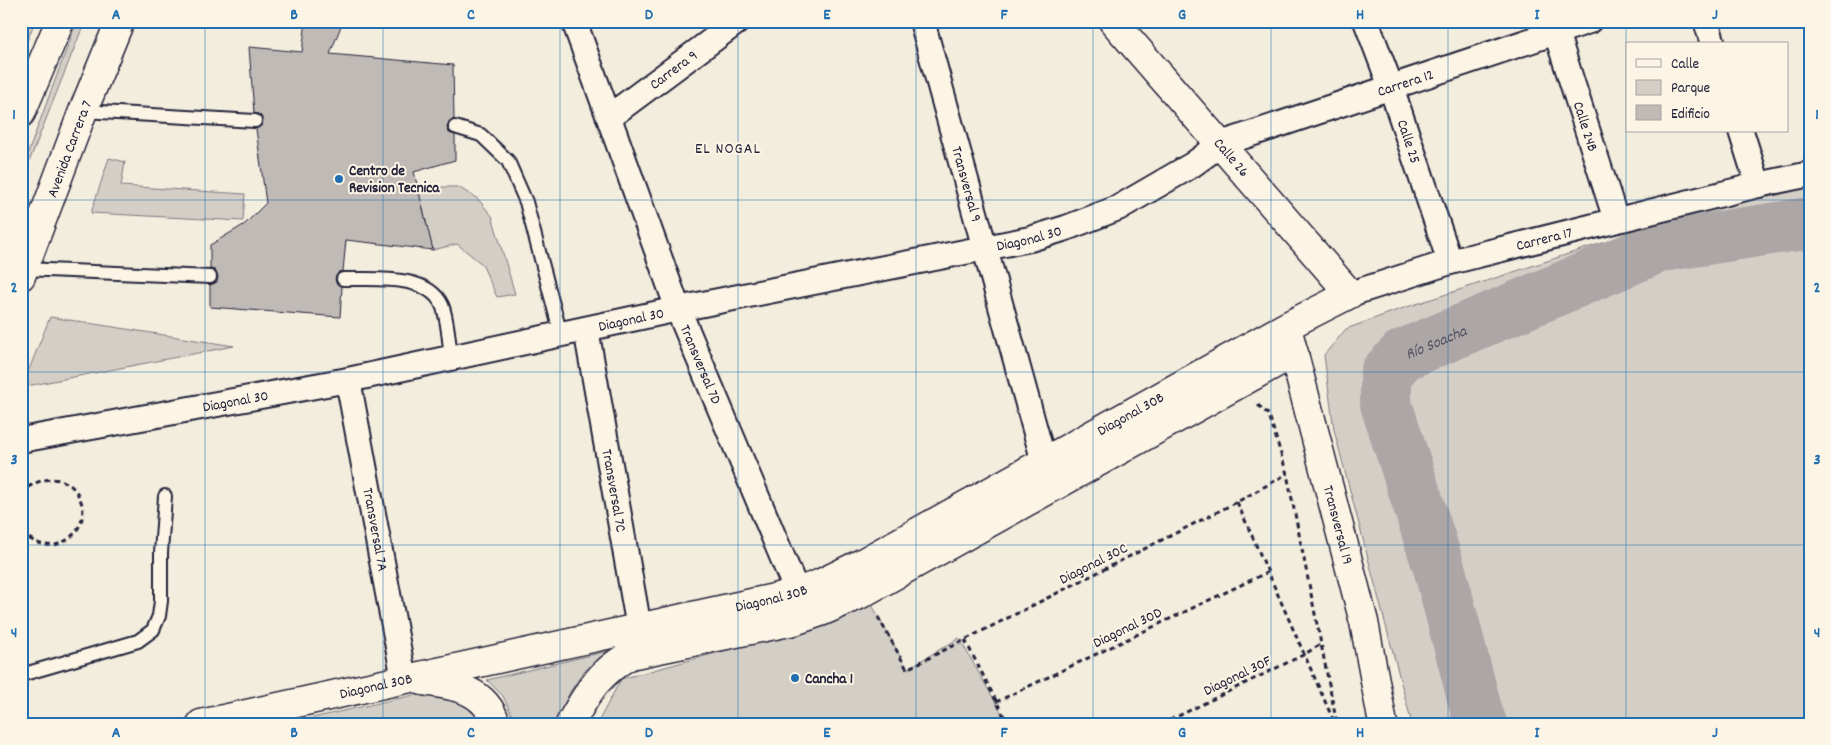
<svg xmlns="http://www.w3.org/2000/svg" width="1831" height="745" font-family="Dekko,sans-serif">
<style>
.green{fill:#d4cfc6;stroke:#7b7880}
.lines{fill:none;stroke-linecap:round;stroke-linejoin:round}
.river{stroke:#aca7a6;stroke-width:52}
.building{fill:#bfbab6;stroke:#22223b}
.lane-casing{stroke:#22223b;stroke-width:16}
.street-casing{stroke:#22223b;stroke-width:28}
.secondary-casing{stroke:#22223b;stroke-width:31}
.primary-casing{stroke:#22223b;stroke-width:31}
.highway-casing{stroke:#22223b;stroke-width:31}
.path{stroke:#22223b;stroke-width:3;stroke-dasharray:5 4;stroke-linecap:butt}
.lane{stroke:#fcf5e5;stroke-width:12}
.street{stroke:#fcf5e5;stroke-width:24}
.secondary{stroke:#fcf5e5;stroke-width:28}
.primary{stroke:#fcf5e5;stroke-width:28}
.highway{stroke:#fcf5e5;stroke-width:28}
.grid{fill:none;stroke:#1f6fb2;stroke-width:1;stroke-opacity:0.55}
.poi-dot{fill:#1f6fb2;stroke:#fcf5e5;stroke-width:2}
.labels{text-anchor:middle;stroke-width:4;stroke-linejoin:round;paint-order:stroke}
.street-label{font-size:15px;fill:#22223b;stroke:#fcf5e5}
.poi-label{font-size:15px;font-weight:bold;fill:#22223b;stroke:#fcf5e5;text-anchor:start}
.neighbourhood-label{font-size:16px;letter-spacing:1px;fill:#22223b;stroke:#fcf5e5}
.water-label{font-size:16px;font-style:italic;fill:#525160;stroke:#fcf5e5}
.neatline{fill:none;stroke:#1f6fb2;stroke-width:2}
.grid-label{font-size:16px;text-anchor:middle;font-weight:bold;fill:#1f6fb2}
</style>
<rect width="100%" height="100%" fill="#f3edde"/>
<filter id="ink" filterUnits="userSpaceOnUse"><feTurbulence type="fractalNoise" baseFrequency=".02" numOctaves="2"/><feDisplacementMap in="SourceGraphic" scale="10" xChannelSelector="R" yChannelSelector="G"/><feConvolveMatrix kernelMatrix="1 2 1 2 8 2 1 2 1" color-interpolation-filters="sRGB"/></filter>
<g filter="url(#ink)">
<!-- green -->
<path class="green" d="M22,21H35L21,56V24Z
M77,21H85L21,182V172Z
M109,158L125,162L121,186L245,194L243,221L91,213Z
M417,187H458L478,199L492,216L515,294L497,297L482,264L457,244L433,250Z
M1810,187V724H1412L1334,430L1324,355L1346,329L1395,311L1684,216Z
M50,317L234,346L22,387Z
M871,603L907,669L959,638L1008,724H635L633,721L629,724H597L621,679L815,626Z
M608,651L584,671L570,692L556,724H516L503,696L487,680Z
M427,692L466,700L486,724H286Z"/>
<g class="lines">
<!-- river -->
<path class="river" id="s1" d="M1481,724L1477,713L1440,571L1386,404V373L1403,355L1661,246L1810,223"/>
</g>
<!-- building -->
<path class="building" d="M306,21H343L330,54L453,65L454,119L449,121L447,128L449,133L455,135V160L414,172L433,250L346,240L343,271L339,272L335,278L336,283L342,287L340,317L210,307V285L217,282L218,277L215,270L210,269V245L245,224L266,203L256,129L261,126L263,121L260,115L254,113L249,47L302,52Z"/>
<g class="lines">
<defs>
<path id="lane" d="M83,111L255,121
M455,127L481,135L508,161L526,202L561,335
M24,269L210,277
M343,279C372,280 427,273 442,305C448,319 449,343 451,358
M21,675L138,641L153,630L159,616L161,601V553L165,496"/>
<g id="street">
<path id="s2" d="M574,21L678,309L797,592"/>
<path id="s3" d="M922,21L1044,462"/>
<path id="s4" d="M1366,21L1391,87L1450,262"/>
<path d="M1706,21L1713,44"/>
<path id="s5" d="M1556,32L1616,220"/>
<path id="s6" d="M609,117L738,21"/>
<path d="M1741,131L1758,185"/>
<path id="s7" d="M1350,294L1450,262L1758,185L1810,174"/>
<path id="s8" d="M586,329L642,645"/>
<path id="s9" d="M348,380L404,679"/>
<path id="s10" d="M21,440L348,380L678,309L1030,239L1066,228L1118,208L1192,165L1221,144L1589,21"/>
</g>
<g id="secondary">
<path id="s11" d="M1289,335L1364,622L1383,724"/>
<path d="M423,681C454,685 486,689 496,724"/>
<path id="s12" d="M201,724L770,599L797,592L819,584L862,563L1287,326L1350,294L1113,21"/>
<path d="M570,724C588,692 597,674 630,655L794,621L823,611L859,595L1294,353"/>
</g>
<g id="primary">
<path id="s13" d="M21,276L83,111L120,21"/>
</g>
<path id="highway" d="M21,113L60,21"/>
</defs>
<!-- lane casing -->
<use href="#lane" class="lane-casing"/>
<!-- street casing -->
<use href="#street" class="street-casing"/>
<!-- secondary casing -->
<use href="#secondary" class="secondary-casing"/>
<!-- primary casing -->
<use href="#primary" class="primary-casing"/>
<!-- highway casing -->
<use href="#highway" class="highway-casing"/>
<!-- path -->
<path class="path" d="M1258,405L1269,415L1287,474L1337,724
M21,493C42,473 74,473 82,505C87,526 67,548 46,545C37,544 29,538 21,534
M1237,502L1335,724
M878,617L907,669L1237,502L1287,474
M965,640L1008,724
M996,702L1268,572
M629,724L633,721L635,724
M1162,724L1305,654L1321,644"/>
<!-- lane -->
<use href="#lane" class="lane"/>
<!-- street -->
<use href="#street" class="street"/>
<!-- secondary -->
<use href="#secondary" class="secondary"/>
<!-- primary -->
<use href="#primary" class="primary"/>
<!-- highway -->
<use href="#highway" class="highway"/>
</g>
</g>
<!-- grid -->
<path class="grid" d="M205,21V724M383,21V724M560,21V724M738,21V724M916,21V724M1093,21V724M1271,21V724M1448,21V724M1626,21V724M21,200H1810M21,372H1810M21,545H1810"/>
<!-- markers -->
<g class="poi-dot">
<circle cx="339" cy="179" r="5"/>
<circle cx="795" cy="678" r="5"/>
</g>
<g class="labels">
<!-- street labels -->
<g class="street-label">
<text dy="5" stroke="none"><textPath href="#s6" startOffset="80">Carrera 9</textPath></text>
<text dy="5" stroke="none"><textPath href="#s10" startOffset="1438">Carrera 12</textPath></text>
<text dy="5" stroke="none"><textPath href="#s5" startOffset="99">Calle 24B</textPath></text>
<text dy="5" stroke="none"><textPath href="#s4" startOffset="128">Calle 25</textPath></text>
<text dy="5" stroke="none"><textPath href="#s13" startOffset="136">Avenida Carrera 7</textPath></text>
<text transform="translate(1232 157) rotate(49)" y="5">Calle 26</text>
<text dy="5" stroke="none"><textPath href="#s3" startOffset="169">Transversal 9</textPath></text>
<text dy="5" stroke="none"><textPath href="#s10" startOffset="1028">Diagonal 30</textPath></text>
<text dy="5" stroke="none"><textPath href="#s7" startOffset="202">Carrera 17</textPath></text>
<text dy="5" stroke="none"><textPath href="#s10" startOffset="622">Diagonal 30</textPath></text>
<text dy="5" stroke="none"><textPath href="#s2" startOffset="366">Transversal 7D</textPath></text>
<text dy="5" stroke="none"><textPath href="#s10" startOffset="218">Diagonal 30</textPath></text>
<text dy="5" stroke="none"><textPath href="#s12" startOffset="989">Diagonal 30B</textPath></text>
<text dy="5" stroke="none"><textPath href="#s8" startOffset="164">Transversal 7C</textPath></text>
<text dy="5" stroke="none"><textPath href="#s11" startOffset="196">Transversal 19</textPath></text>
<text dy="5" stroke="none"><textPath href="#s9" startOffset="152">Transversal 7A</textPath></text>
<text transform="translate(1093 563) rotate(-27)" y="5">Diagonal 30C</text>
<text dy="5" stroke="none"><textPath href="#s12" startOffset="584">Diagonal 30B</textPath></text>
<text transform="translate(1127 627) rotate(-26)" y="5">Diagonal 30D</text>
<text transform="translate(1237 675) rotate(-26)" y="5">Diagonal 30F</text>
<text dy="5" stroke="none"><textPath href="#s12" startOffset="179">Diagonal 30B</textPath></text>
</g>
<!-- poi labels -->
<g class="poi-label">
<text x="349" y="175">Centro de<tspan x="349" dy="17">Revision Tecnica</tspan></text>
<text x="805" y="683">Cancha 1</text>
</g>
<!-- neighbourhood labels -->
<g class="neighbourhood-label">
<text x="728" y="153">EL NOGAL</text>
</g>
<!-- water labels -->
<g class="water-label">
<text dy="6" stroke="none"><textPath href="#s1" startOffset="425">Río Soacha</textPath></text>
</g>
</g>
<!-- margin -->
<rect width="1831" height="745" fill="none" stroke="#fcf5e5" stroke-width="55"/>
<!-- legend -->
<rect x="1626" y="42" width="162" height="90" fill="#fcf5e5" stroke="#a5a1a1"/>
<rect x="1636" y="59" width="25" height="8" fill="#fcf5e5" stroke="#a5a1a1"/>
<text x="1671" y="68" font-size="15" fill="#22223b">Calle</text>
<rect x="1636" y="80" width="25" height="15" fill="#d4cfc6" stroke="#a5a1a1"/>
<text x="1671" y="92" font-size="15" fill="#22223b">Parque</text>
<rect x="1636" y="105" width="25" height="15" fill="#bfbab6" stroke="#a5a1a1"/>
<text x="1671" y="118" font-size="15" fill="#22223b">Edificio</text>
<rect x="28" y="28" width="1776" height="690" class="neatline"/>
<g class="grid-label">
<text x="116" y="19">A</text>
<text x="294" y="19">B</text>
<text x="471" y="19">C</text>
<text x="649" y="19">D</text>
<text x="827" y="19">E</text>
<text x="1004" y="19">F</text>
<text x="1182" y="19">G</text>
<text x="1360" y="19">H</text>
<text x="1537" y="19">I</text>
<text x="1715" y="19">J</text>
<text x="14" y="119">1</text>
<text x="1817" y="119">1</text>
<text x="14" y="292">2</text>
<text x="1817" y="292">2</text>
<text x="14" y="464">3</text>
<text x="1817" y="464">3</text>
<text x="14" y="637">4</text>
<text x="1817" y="637">4</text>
<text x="116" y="737">A</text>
<text x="294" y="737">B</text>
<text x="471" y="737">C</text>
<text x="649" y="737">D</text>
<text x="827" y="737">E</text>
<text x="1004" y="737">F</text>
<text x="1182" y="737">G</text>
<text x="1360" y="737">H</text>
<text x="1537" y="737">I</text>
<text x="1715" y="737">J</text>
</g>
</svg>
